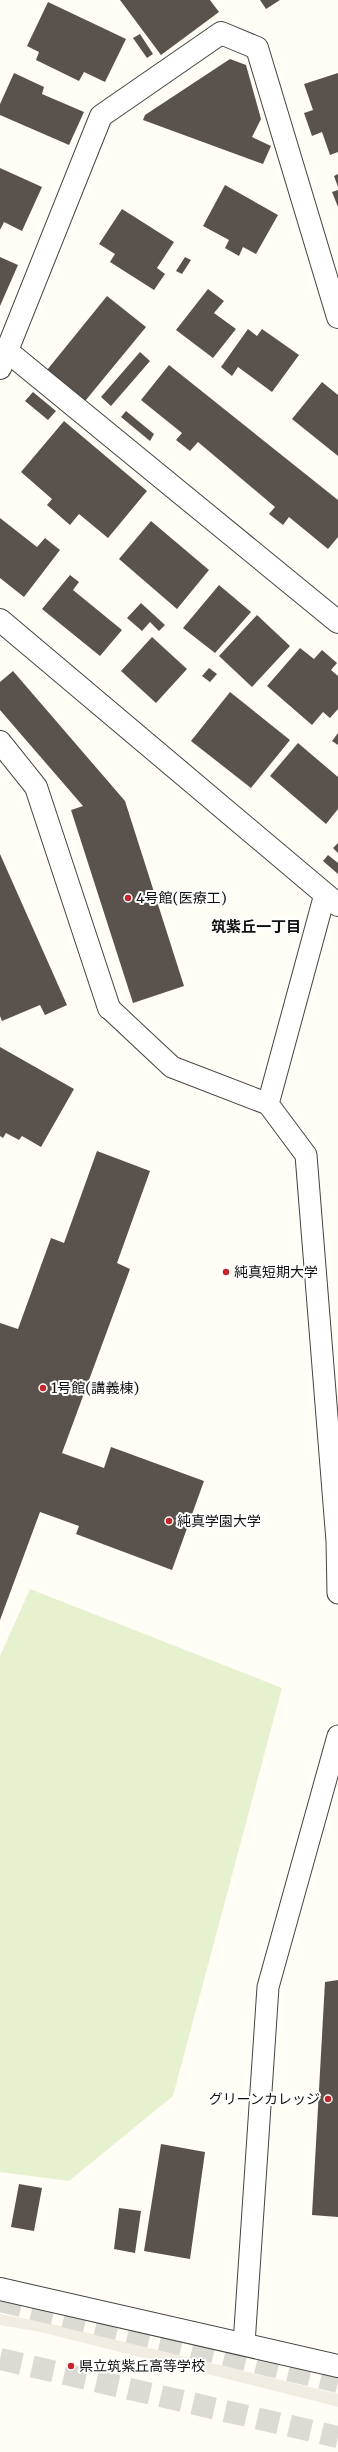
<svg xmlns="http://www.w3.org/2000/svg" width="338" height="2452" font-family="Merriweather,'Noto Sans JP',serif">
<style>
.pitch{fill:#e6f2cf}
.plaza{fill:#f1ede2}
.building{fill:#5a524d}
.lines{fill:none;stroke-linecap:round;stroke-linejoin:round}
.tertiary-tunnel{stroke:#dbdad3;stroke-width:22;stroke-dasharray:22 11;stroke-linecap:butt}
.service-casing{stroke:#444;stroke-width:23}
.minor-casing{stroke:#444;stroke-width:24}
.tertiary-casing{stroke:#444;stroke-width:24}
.service{stroke:#fff;stroke-width:21}
.minor{stroke:#fff;stroke-width:22}
.tertiary{stroke:#fff;stroke-width:22}
.poi-dot{fill:#c4262e;stroke:#fff;stroke-width:1.5}
.labels{text-anchor:middle;stroke-width:4;stroke-linejoin:round;paint-order:stroke}
.poi-label{font-size:14px;fill:#111;stroke:#fff;text-anchor:start}
.neighbourhood-label{font-size:15px;font-weight:bold;fill:#111;stroke:#fff}
</style>
<rect width="100%" height="100%" fill="#fffdf5"/>
<!-- pitch -->
<path class="pitch" d="M30,1589L282,1688L173,2096L69,2181L0,2172V1656Z"/>
<!-- plaza -->
<path class="plaza" d="M0,2314L43,2322L338,2394V2407L40,2332L0,2325Z"/>
<!-- building -->
<path class="building" d="M120,0H210L219,12L161,55Z
M260,0H280L266,9Z
M48,2L126,39L105,82L84,72L79,81L36,60L39,52L27,46Z
M140,34L153,54L147,58L133,38Z
M230,59L246,65L261,119L252,137L271,146L263,164L143,120L145,115Z
M14,73L44,87L42,94L84,112L69,145L0,115V104Z
M338,73V152L330,155L322,132L312,136L304,113L313,110L304,84Z
M0,168L42,187L22,231L4,222L0,230Z
M338,174V187L334,176Z
M225,185L278,215L256,254L243,247L239,256L225,248L229,240L203,226Z
M338,190V207L332,192Z
M122,209L174,242L157,268L165,274L154,290L110,262L115,254L99,244Z
M0,257L18,265L0,306Z
M185,257L191,260L182,274L176,271Z
M208,289L224,301L214,313L236,329L213,358L176,330Z
M107,296L146,327L81,406L43,375Z
M248,329L257,336L262,329L299,355L272,392L238,367L232,376L221,367Z
M140,352L150,361L111,406L101,397Z
M169,365L338,500V537L328,549L289,517L283,525L269,514L275,507L198,442L190,451L176,440L182,433L141,400Z
M322,382L338,395V456L292,419Z
M33,392L56,411L48,420L25,401Z
M126,411L154,434L150,441L121,417Z
M64,421L147,491L108,538L79,514L70,525L47,505L52,499L21,472Z
M0,518L37,547L45,538L60,550L24,597L0,578Z
M151,521L209,570L177,609L119,559Z
M70,575L79,582L73,590L122,630L100,656L42,609Z
M219,585L251,612L215,653L183,628Z
M141,603L165,625L159,631L150,622L142,631L127,618Z
M257,615L290,646L252,687L219,656Z
M152,637L187,669L156,703L121,671Z
M300,648L314,659L322,650L337,663L331,670L338,676V709L330,718L323,712L312,725L267,686Z
M209,668L217,674L210,682L202,676Z
M13,671L125,801L184,986L133,1003L71,810L83,806L0,710V682Z
M230,692L290,740L251,788L191,741Z
M338,733V745L332,741Z
M298,743L338,777V809L326,824L270,776Z
M338,843V853L333,848Z
M0,854L67,1005L45,1015L40,1005L2,1021L0,1016Z
M328,855L338,863V874L323,861Z
M0,1047L74,1089L41,1147L22,1136L19,1140L6,1133L3,1138L0,1136Z
M97,1151L150,1171L117,1263L130,1269L62,1453L104,1468L111,1447L204,1481L172,1570L76,1534L79,1526L40,1512L0,1620V1323L18,1329L51,1238L64,1243Z
M338,1980V2217L312,2215L325,1982Z
M161,2144L205,2152L190,2259L144,2251Z
M19,2184L42,2188L34,2231L11,2227Z
M119,2208L141,2211L135,2253L114,2249Z"/>
<g class="lines">
<!-- tertiary-tunnel -->
<path class="tertiary-tunnel" d="M0,2301L338,2382
M0,2359L338,2437"/>
<defs>
<path id="service" d="M325,894L268,1104L306,1155L337,1541L338,1593
M109,1008L172,1067L268,1104
M244,2344L268,1987L338,1736"/>
<path id="minor" d="M7,351L338,622
M0,368L101,116L221,33L257,48L338,317
M0,620L338,905
M0,742L36,787L109,1008"/>
<path id="tertiary" d="M0,2289L338,2366"/>
</defs>
<!-- service casing -->
<use href="#service" class="service-casing"/>
<!-- minor casing -->
<use href="#minor" class="minor-casing"/>
<!-- tertiary casing -->
<use href="#tertiary" class="tertiary-casing"/>
<!-- service -->
<use href="#service" class="service"/>
<!-- minor -->
<use href="#minor" class="minor"/>
<!-- tertiary -->
<use href="#tertiary" class="tertiary"/>
</g>
<!-- markers -->
<g class="poi-dot">
<circle cx="128" cy="898" r="4"/>
<circle cx="226" cy="1272" r="4"/>
<circle cx="43" cy="1388" r="4"/>
<circle cx="169" cy="1521" r="4"/>
<circle cx="328" cy="2099" r="4"/>
<circle cx="71" cy="2366" r="4"/>
</g>
<g class="labels">
<!-- poi labels -->
<g class="poi-label">
<text x="136" y="903">4号館(医療工)</text>
<text x="234" y="1277">純真短期大学</text>
<text x="51" y="1393">1号館(講義棟)</text>
<text x="177" y="1526">純真学園大学</text>
<text x="320" y="2104" text-anchor="end">グリーンカレッジ</text>
<text x="79" y="2371">県立筑紫丘高等学校</text>
</g>
<!-- neighbourhood labels -->
<g class="neighbourhood-label">
<text x="256" y="932">筑紫丘一丁目</text>
</g>
</g>
</svg>
